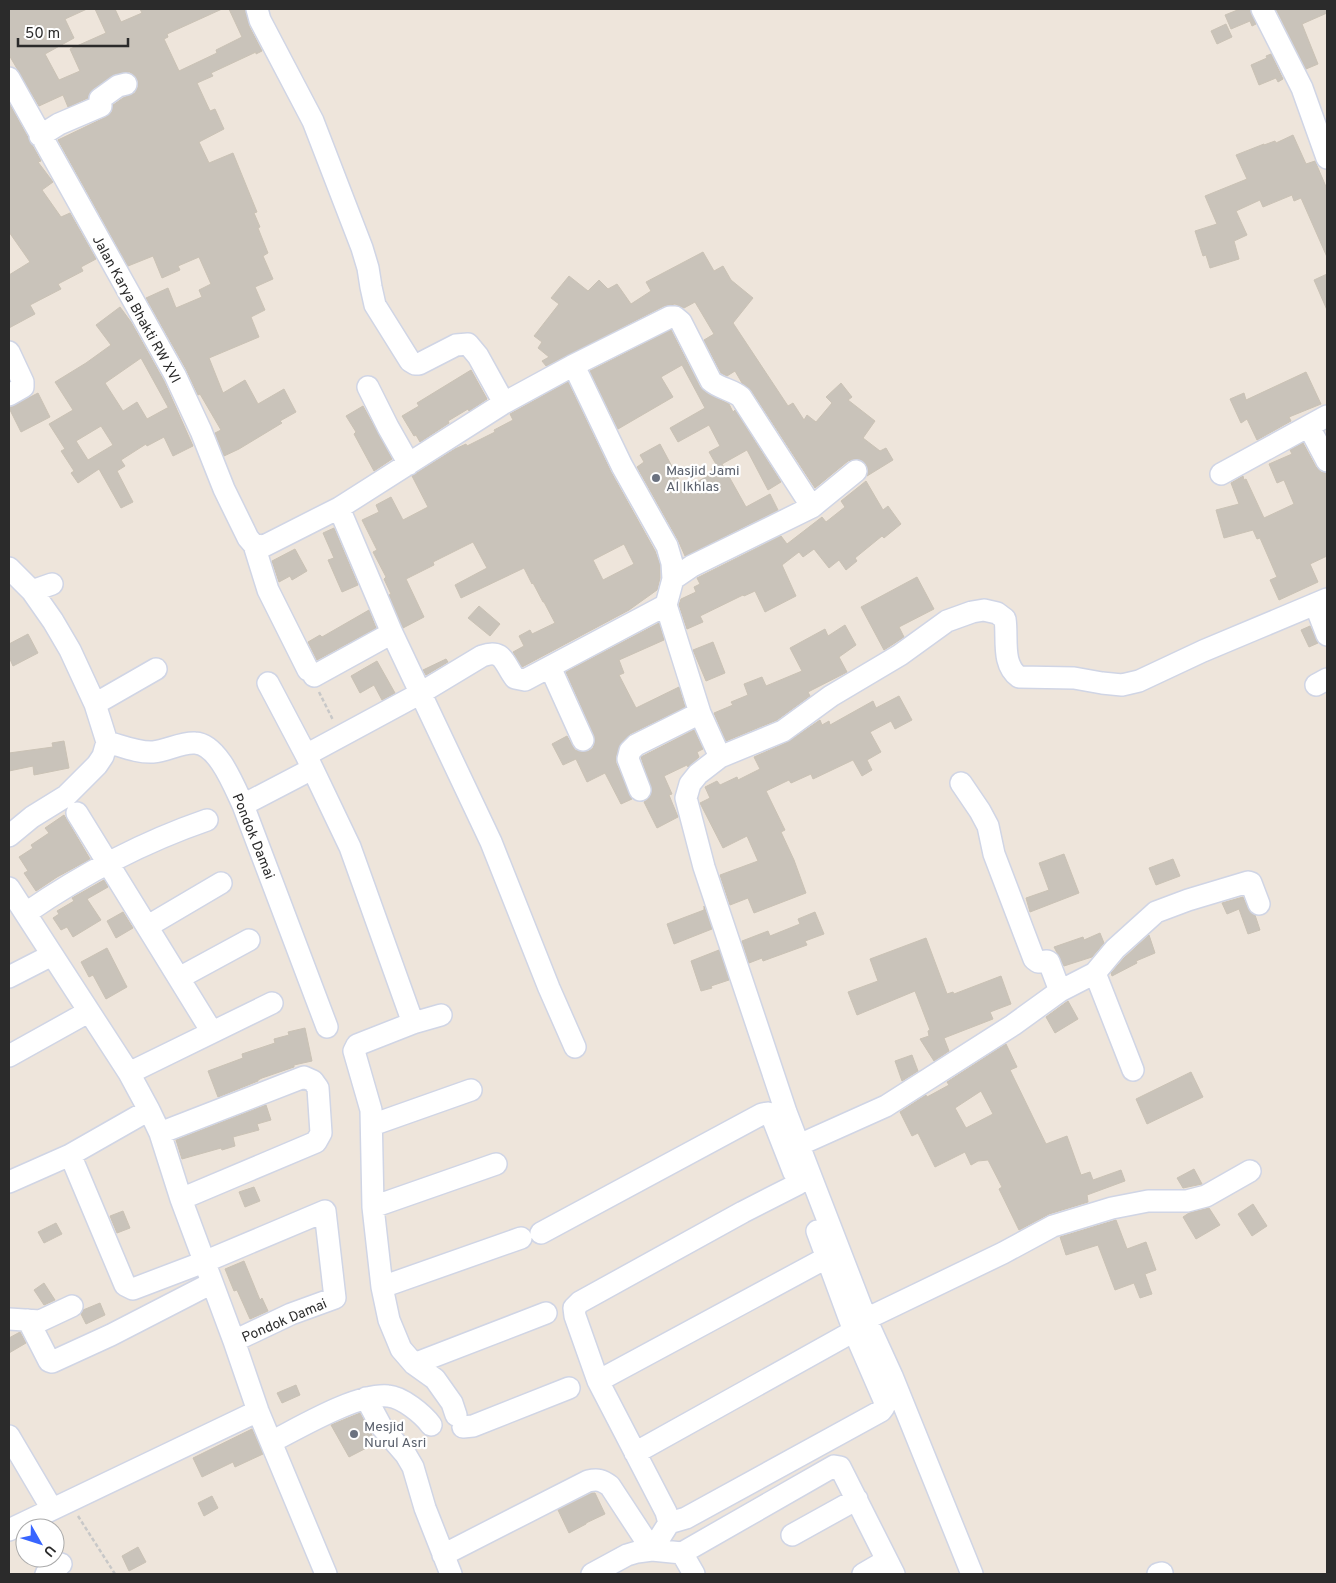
<svg xmlns="http://www.w3.org/2000/svg" width="1336" height="1583" font-family="Overpass,sans-serif">
<style>
.building{fill:#c9c3ba;stroke:#cac2b5;fill-rule:evenodd}
.lines{fill:none;stroke-linecap:round;stroke-linejoin:round}
.minor-casing{stroke:#d0d5e5;stroke-width:24}
.path{stroke:#c8c8c8;stroke-width:2.5;stroke-dasharray:4 2.5;stroke-linecap:butt}
.minor{stroke:#fff;stroke-width:21}
.worship-dot{fill:#6b7280;stroke:#fff;stroke-width:2}
.labels{text-anchor:middle;stroke-width:4.5;stroke-linejoin:round;paint-order:stroke}
.street-label{font-size:14px;fill:#2b2b2b;stroke:#fff}
.worship-label{font-size:14px;fill:#5b616d;stroke:#fff;text-anchor:start}
</style>
<rect width="100%" height="100%" fill="#eee5db"/>
<!-- building -->
<path class="building" d="M9,9H87L65,19L74,38L45,54L59,80L80,71L70,49L106,33L95,9H115L121,22L142,13L140,9H222L167,34L168,37L164,39L179,71L217,53L216,50L242,37L229,9H245L249,26L262,51L256,54V52L211,73L213,76L197,83L210,111L215,109L224,129L199,142L209,163L233,153L257,212L254,213L260,227L258,228L268,253L263,256L273,279L255,287L265,310L251,317L259,337L209,358L223,393L245,380L258,404L284,389L296,412L280,421L282,423L239,449L224,456L215,433L221,430L200,394L198,395L186,369L146,298L168,288L176,308L202,297L199,290L211,284L199,257L178,266L180,270L162,278L153,256L128,266L58,140L106,117L112,112L113,105L123,98L135,93L138,87V81L135,76L130,72L115,74L93,89L89,94L88,98L68,107L63,95L39,106L9,55Z
M1240,9H1250L1256,24L1252,26L1250,21L1231,29L1225,15Z
M1276,9H1327V13L1302,24L1318,64L1306,69Z
M1226,24L1232,37L1217,44L1211,31Z
M1271,54L1283,79L1278,82L1276,78L1259,85L1251,65L1267,58L1266,56Z
M9,103L41,161L38,162L53,182L42,190L61,217L70,213L96,259L81,267L83,271L58,284L61,289L30,305L35,314L9,328V275L30,262L9,232Z
M1293,135L1306,164L1315,161L1327,189V257L1301,198L1294,201L1292,195L1263,207L1260,200L1236,211L1247,235L1234,241L1239,259L1210,268L1206,255L1203,256L1195,231L1217,224L1205,196L1247,179L1236,155L1264,144V145L1275,141L1276,143Z
M703,252L714,271L723,266L731,280L753,298L733,323L788,406L793,403L804,420L807,415L816,422L832,403L826,397L841,383L852,397L848,400L875,421L863,438L880,451L886,448L893,460L867,476L868,469L866,464L861,460L854,459L848,461L815,488L751,390L742,383L735,371L727,376L721,373L704,340L714,334L695,302L684,308L675,304L664,306L546,366L542,361L549,357L538,348L542,342L534,336L559,304L551,298L569,276L588,291L599,280L608,289L617,284L631,304L651,291L646,282Z
M1327,274V310L1314,280Z
M120,307L131,322L164,381L193,446L173,456L164,437L147,446L146,444L121,460L125,466L117,471L133,502L121,508L99,469L78,483L71,473L74,471L61,451L65,449L49,424L73,410L55,382L86,363L111,345L96,325ZM141,358L168,407H169L147,419L137,402L123,411L105,383ZM101,426L113,445L88,460L76,441Z
M671,330L700,387L708,394L729,404L733,412L735,410L781,482L768,490L747,450L722,464L746,507L770,494L778,510L685,556L678,540L637,467L644,462L640,455L660,444L684,489L713,473L711,469L717,466L709,452L720,446L709,425L678,442L670,428L705,408L682,365L661,377L673,397L618,429L590,371Z
M471,370L487,399L469,411L468,409L448,421L449,423L420,442L416,435L414,436L402,416L419,406L417,403Z
M1306,372L1321,404L1289,417L1291,421L1257,440L1247,419L1241,423L1230,399L1244,393L1246,400Z
M568,382L611,472L655,551L660,565V578L657,590L629,610L522,667L513,652L524,646L519,636L530,630L532,634L555,623L544,602H543L533,583L532,584L524,568L461,598L455,585L487,568L473,542L433,562L434,565L406,579L424,617L403,628L389,595L391,594L384,579L386,577L373,552L377,550L362,520L379,512L376,505L391,497L403,520L428,507L412,476L455,449L466,444L467,446L495,432L494,430L513,420L510,414ZM624,544L634,564L603,580L593,560Z
M38,393L50,417L21,432L9,408Z
M363,406L392,459L374,471L354,434L356,432L346,416Z
M1303,443L1316,467L1321,472L1327,473V556L1310,564L1318,582L1279,600L1270,580L1277,577L1260,538L1257,539L1253,530L1224,538L1216,510L1239,504L1231,483L1243,476L1244,480L1246,479L1264,518L1294,504L1284,480L1277,483L1269,464L1292,454L1290,450Z
M866,481L883,510L888,506L901,524L884,538L882,536L855,558L857,561L846,570L839,560L829,568L814,549L803,557L799,552L782,565L796,596L765,612L755,591L744,596L743,595L700,616L703,622L687,629L679,605L681,599L696,592L694,587L700,584L697,578L781,536L787,544L822,517L826,522L845,507L841,501Z
M334,528L358,585L342,592L328,560L334,558L323,533Z
M295,549L307,571L292,580L290,576L279,582L272,561Z
M917,577L934,609L899,627L904,637L884,650L861,607Z
M479,606L500,624L490,636L468,618Z
M369,610L376,628L317,660L308,642L320,635L322,637Z
M659,623L664,640L619,660L624,673L619,675L636,708L679,687L685,707L630,734L621,743L616,756V763L632,799L621,804L605,773L587,782L576,759L563,765L552,744L567,736L575,750L582,752L589,751L593,748L595,742L594,735L566,672Z
M845,625L856,645L839,657L847,672L808,692L810,696L777,720L726,741L714,713L733,705L731,702L748,695L744,684L762,677L766,686L802,671L790,648L825,629L828,636Z
M1310,626L1318,643L1309,647L1301,630Z
M28,634L38,653L13,666L9,657V644Z
M713,642L725,673L706,681L693,650Z
M446,659L448,662L426,675L423,670Z
M377,661L395,693L382,700L374,685L360,693L351,676Z
M899,696L912,720L895,729L891,721L870,732L881,752L867,760L872,770L862,776L853,760L813,779L811,774L791,783L789,780L766,791L785,830L781,832L794,860L806,893L754,913L748,898L730,905L720,875L758,861L747,836L723,848L700,803L710,798L705,787L717,781L720,785L737,777L738,780L760,769L754,757L788,742L820,720L822,725L829,721L830,725L873,701L876,708Z
M694,730L703,749L697,752L699,757L688,767L687,765L664,776L672,794L669,795L678,817L657,828L644,802L649,798L652,791L641,757Z
M64,741L69,768L34,775L33,766L9,771V753L53,747L52,743Z
M64,815L90,859L57,877L36,891L24,873L28,871L19,857L33,848L31,845L49,833L45,828Z
M1064,854L1079,893L1030,912L1026,898L1049,890L1039,863Z
M1173,859L1180,876L1156,885L1149,868Z
M104,880L108,887L87,899L101,920L73,937L67,927L61,930L53,918L59,914L57,911L74,901L72,898Z
M1243,897L1248,909L1255,915L1260,930L1248,934L1239,909L1227,914L1222,903Z
M704,906L712,929L674,944L667,924L704,910Z
M123,912L133,928L116,938L107,921Z
M815,912L824,934L805,941L807,945L763,961L762,958L749,963L742,941L768,931L770,936L800,924L798,919Z
M1100,933L1104,943L1092,957L1064,966L1054,947L1083,937L1084,940Z
M1149,935L1155,953L1136,961L1137,963L1112,976L1111,973L1124,958Z
M926,938L947,994L953,992L954,994L1001,976L1011,1004L990,1012L993,1019L944,1038L949,1051L934,1061L920,1039L929,1036L928,1031L930,1030L915,991L857,1015L848,992L878,981L870,959Z
M107,948L127,987L106,999L93,975L89,977L81,962Z
M719,950L729,980L711,986L712,988L701,991L691,961Z
M1068,1001L1078,1019L1055,1033L1046,1017Z
M305,1028L312,1061L294,1065V1067L262,1078L258,1080V1081L218,1097L208,1071L243,1058L242,1054L275,1043L274,1039L289,1035L288,1032Z
M1006,1044L1017,1067L1010,1070L1046,1144L1067,1136L1081,1175L1090,1172L1093,1180L1121,1170L1125,1181L1087,1195L1088,1202L1049,1214L1019,1230L999,1189L1002,1187L988,1160L978,1161L971,1165L965,1152L935,1167L918,1133L912,1136L900,1112L926,1095L927,1097L949,1085L947,1082ZM981,1091L993,1114L966,1128L955,1108Z
M912,1055L918,1071L902,1081L895,1061Z
M1191,1072L1203,1097L1147,1124L1136,1099Z
M266,1105L271,1120L257,1124L259,1130L233,1137L235,1146L222,1150L221,1148L182,1159L176,1140Z
M1194,1169L1202,1184L1183,1188L1177,1178Z
M254,1187L260,1201L245,1207L239,1192Z
M1253,1204L1267,1226L1252,1236L1238,1214Z
M1209,1208L1220,1225L1196,1239L1183,1217L1189,1213Z
M123,1211L130,1228L117,1233L110,1216Z
M1116,1220L1127,1249L1146,1242L1156,1270L1145,1274L1152,1294L1140,1298L1134,1283L1115,1290L1098,1245L1066,1255L1060,1237Z
M56,1223L62,1234L44,1243L38,1232Z
M244,1261L260,1300L262,1298L268,1311L250,1319L237,1290L234,1291L225,1269Z
M44,1283L55,1300L44,1305L34,1290Z
M100,1303L105,1315L86,1324L81,1314L83,1310Z
M20,1332L26,1343L9,1353V1338Z
M296,1385L300,1395L282,1403L277,1393Z
M360,1413L376,1443L349,1457L331,1425Z
M252,1429L263,1454L235,1467L233,1462L202,1477L193,1458Z
M592,1493H595L605,1514L586,1523V1524L569,1533L558,1510Z
M212,1496L218,1508L204,1516L198,1503Z
M138,1547L146,1562L129,1571L122,1556Z"/>
<g class="lines">
<defs>
<path id="minor" d="M257,9L260,20L313,121L362,248L368,268L371,287L375,305L410,361L415,364H419L456,345L468,344L478,356L504,403
M1262,9L1302,88L1327,158
M9,78L175,375L201,431L224,489L248,538L254,545L268,590L308,670
M40,136L59,124L101,106L100,99L118,86L126,84
M9,352L23,382V387L9,395
M572,366L670,317H675L681,322L711,381C720,389 731,389 741,397L812,507
M368,387L388,427L409,464
M1309,427L1327,461
M1221,474L1327,416
M339,508L392,633L491,842L549,988L575,1047
M254,545L264,546L339,508L504,403L572,366L575,368L622,466L667,546L672,563L673,579L666,605L700,713L720,757
M9,568L32,591L53,621L70,650L95,704L107,742L103,756L97,765L66,796L32,817L9,836
M673,579L692,566L812,507L856,471
M32,591L52,584
M1315,604L1327,635
M550,667L583,740
M314,676L392,633
M268,683L306,755L350,847L413,1023
M1316,685L1327,679
M95,704L156,669
M107,742C122,746 138,753 153,752C167,751 181,742 195,743C218,744 234,786 243,805L327,1027
M306,755L419,694L482,656C504,648 504,664 515,678L525,680L666,605
M961,783L980,811L988,826L994,854L1034,959L1038,962L1047,961L1049,962L1060,991
M640,790L628,759L630,751L636,745L700,713
M243,805L312,769
M77,813L212,1032
M9,888L129,1073L149,1110L160,1133L181,1199L234,1341L258,1411L326,1574
M26,913C81,875 143,842 207,820
M148,926L221,883
M1095,973L1133,1070
M9,977L52,955
M179,978L249,940
M441,1015L413,1023L357,1045L354,1051L371,1110L373,1207L382,1287L389,1320L401,1349L414,1364L435,1379L452,1403L456,1415
M9,1056L88,1012
M129,1073L272,1003
M372,1125L471,1090
M160,1133L304,1077L313,1081L318,1088L321,1133L316,1142L181,1199
M799,1145L886,1106L1013,1025L1060,991L1095,973L1115,949L1156,912L1188,900L1248,882L1251,883L1259,904
M72,1159L125,1285L133,1289L204,1262L325,1211L335,1298L291,1314L234,1341
M9,1182L70,1155L149,1110
M373,1207L496,1164
M541,1233L762,1114L768,1113L772,1117L794,1173
M382,1287L521,1238
M9,1319L40,1321L72,1306
M866,1319L1003,1253L1053,1226L1112,1208L1148,1201H1187L1206,1196L1250,1171
M28,1320L49,1361L52,1362L111,1335L212,1283
M414,1364L546,1313
M598,1381L826,1258
M366,1398L381,1426L406,1455L413,1467L425,1508L451,1574
M463,1427L473,1426L569,1388
M9,1436L52,1509
M271,1442C299,1428 357,1393 388,1396C402,1397 423,1414 431,1425
M635,1453L854,1331
M669,1523L666,1512L598,1381L575,1316L574,1308L580,1302L743,1212L798,1184
M9,1530L258,1411
M792,1535L857,1499
M682,1553L694,1574
M443,1555L588,1481C598,1479 602,1480 610,1486L652,1550L669,1523L686,1518L881,1411L884,1407V1400L854,1331L817,1231
M46,1574L61,1564
M592,1574L627,1555L637,1552L652,1550L682,1553L834,1466L840,1467L894,1574
M863,1574L887,1560
M972,1574L892,1376L866,1319L786,1112L704,867L686,798L690,784L698,774L720,757L783,731L831,696L900,655L947,621L972,612L984,610L997,613L1005,619C1008,638 1001,664 1019,677L1074,678L1102,683L1122,685L1139,681L1203,651L1327,599
M1158,1574L1162,1573"/>
</defs>
<!-- minor casing -->
<use href="#minor" class="minor-casing"/>
<!-- path -->
<path class="path" d="M319,692L333,720
M78,1516L115,1574"/>
<!-- minor -->
<use href="#minor" class="minor"/>
</g>
<!-- markers -->
<g class="worship-dot">
<circle cx="656" cy="478" r="5"/>
<circle cx="354" cy="1434" r="5"/>
</g>
<g class="labels">
<!-- street labels -->
<g class="street-label">
<text transform="translate(137 309) rotate(61)" y="5">Jalan Karya Bhakti RW XVI</text>
<text transform="translate(254 836) rotate(68)" y="5">Pondok Damai</text>
<text transform="translate(284 1320) rotate(-23)" y="5">Pondok Damai</text>
</g>
<!-- worship labels -->
<g class="worship-label">
<text x="666" y="475">Masjid Jami<tspan x="666" dy="16">Al Ikhlas</tspan></text>
<text x="364" y="1431">Mesjid<tspan x="364" dy="16">Nurul Asri</tspan></text>
</g>
</g>
<!-- border -->
<rect width="1336" height="1583" fill="none" stroke="#2b2b2b" stroke-width="20"/>
<!-- north arrow -->
<g transform="translate(40 1543) rotate(129)"><circle r="24" fill="#ffffff" stroke="#aaaaaa"/>
<path d="M0-4L9 19L0 12L-9 19Z" fill="#3865ff"/>
<text y="-8" font-size="14" font-weight="bold" text-anchor="middle" fill="#2b2b2b">U</text>
</g>
<!-- scale -->
<path d="M18 38v8h110v-8" fill="none" stroke="#2b2b2b" stroke-width="2.5"/>
<text x="25" y="38" font-size="15" fill="#2b2b2b" stroke="#ffffff" stroke-width="4" paint-order="stroke">50 m</text>
</svg>
